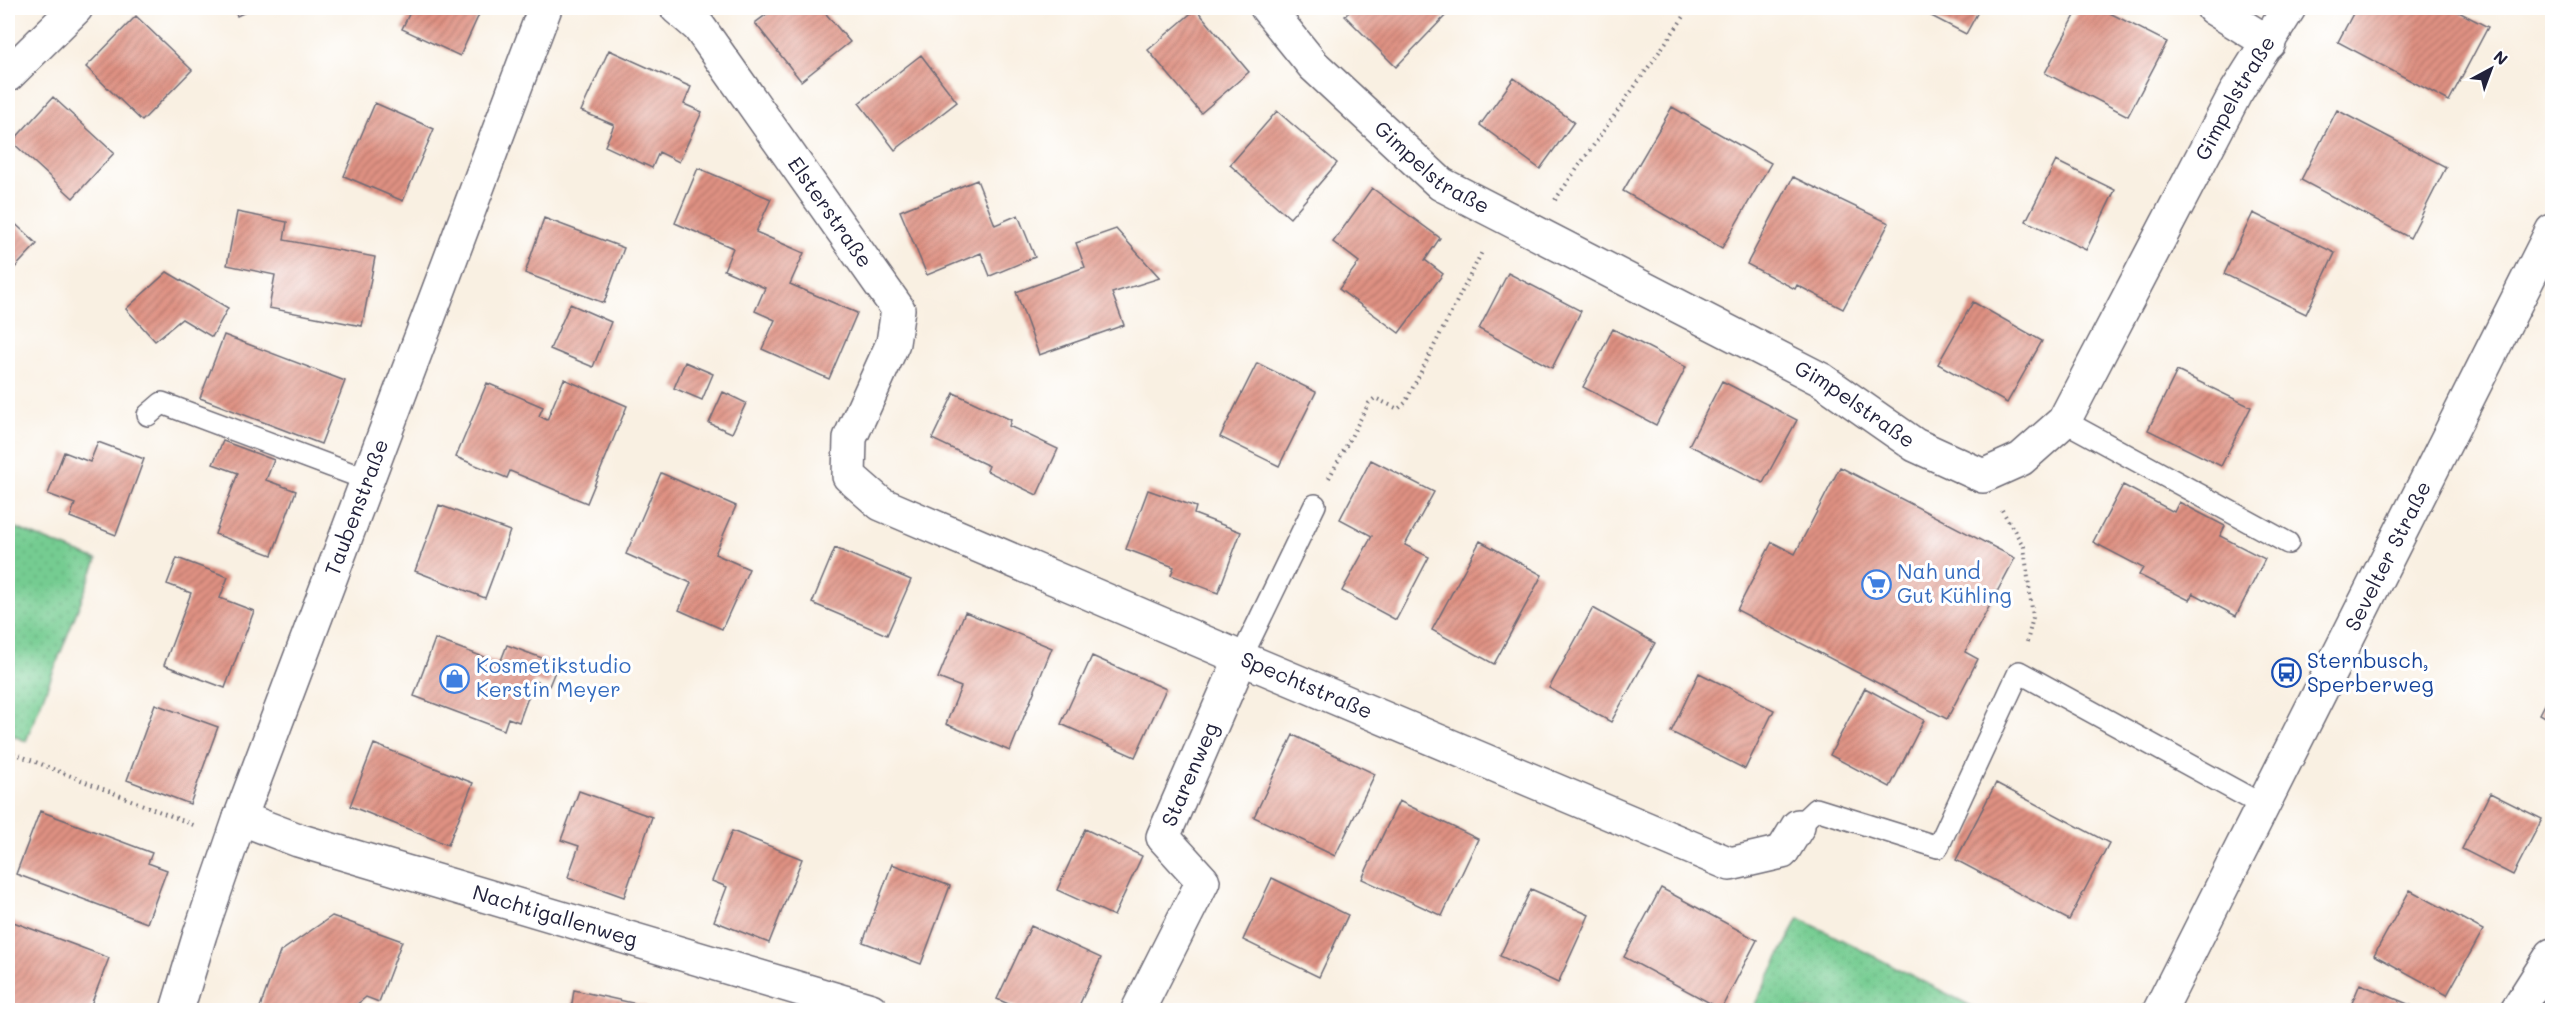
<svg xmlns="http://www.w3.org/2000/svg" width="2560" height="1018" font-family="Mali,sans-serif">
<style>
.park{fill:url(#park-dots);stroke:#4c7766;stroke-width:1.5}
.building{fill:url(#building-hatch)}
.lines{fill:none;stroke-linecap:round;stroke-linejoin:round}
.lane-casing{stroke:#6d6a75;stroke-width:24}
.street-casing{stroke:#6d6a75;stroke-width:36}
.secondary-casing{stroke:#6d6a75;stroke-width:36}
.path{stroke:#6d6a75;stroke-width:4;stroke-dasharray:1.5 4.5;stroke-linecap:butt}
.lane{stroke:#fff;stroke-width:21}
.street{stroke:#fff;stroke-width:33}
.secondary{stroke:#fff;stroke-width:33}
.labels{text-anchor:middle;stroke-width:6;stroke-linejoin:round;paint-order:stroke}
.street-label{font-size:21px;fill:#22223b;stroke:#fff}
.shop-label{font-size:21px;fill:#366cbe;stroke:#fff;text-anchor:start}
.transit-label{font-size:21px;fill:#164399;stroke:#fff;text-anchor:start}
</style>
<defs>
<pattern id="park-dots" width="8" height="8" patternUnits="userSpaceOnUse" patternTransform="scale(1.5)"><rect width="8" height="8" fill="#75cc91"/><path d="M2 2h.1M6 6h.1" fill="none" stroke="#65af7e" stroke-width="1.8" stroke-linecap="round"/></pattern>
<pattern id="building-hatch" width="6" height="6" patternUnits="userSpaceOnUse" patternTransform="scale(1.5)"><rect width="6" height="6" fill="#df9182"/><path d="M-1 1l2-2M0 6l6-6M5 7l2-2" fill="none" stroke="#b4766c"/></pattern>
</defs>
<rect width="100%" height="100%" fill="#fff"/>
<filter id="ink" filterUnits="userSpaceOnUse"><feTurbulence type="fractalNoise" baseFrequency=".0167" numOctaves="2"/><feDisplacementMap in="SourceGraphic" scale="12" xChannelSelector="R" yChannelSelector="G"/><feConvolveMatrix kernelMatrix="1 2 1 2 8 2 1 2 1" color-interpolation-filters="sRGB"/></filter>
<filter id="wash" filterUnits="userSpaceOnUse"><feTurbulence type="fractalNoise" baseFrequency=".008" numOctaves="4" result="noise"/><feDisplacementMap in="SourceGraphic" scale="24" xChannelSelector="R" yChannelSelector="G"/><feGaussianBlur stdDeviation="1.35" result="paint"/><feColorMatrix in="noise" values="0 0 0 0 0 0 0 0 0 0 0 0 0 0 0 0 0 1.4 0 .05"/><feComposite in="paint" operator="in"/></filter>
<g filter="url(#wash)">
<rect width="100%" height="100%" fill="#f9f0e2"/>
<!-- park -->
<path class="park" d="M8,525L97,560L26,741L8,734Z
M1799,918L1979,1010H1752Z"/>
<g id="blocks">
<!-- building -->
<path class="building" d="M233,8H254L237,16Z
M412,8H482L460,56L402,29Z
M775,8H821L850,42L801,81L755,23Z
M1353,8H1447L1450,11L1396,67L1345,16Z
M1916,8H1980L1966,34Z
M2079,8H2100L2167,42L2128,116L2045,73Z
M2356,8H2451L2488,27L2449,101L2338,42Z
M1196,9L1249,72L1201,113L1148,50Z
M136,16L192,70L142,121L86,67Z
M609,50L691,87L684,104L702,112L679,162L659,152L652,168L605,146L614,125L581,111Z
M921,55L957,102L895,150L859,103Z
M1514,78L1574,122L1540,169L1480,125Z
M53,97L114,153L73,198L12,142Z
M375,103L434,129L403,201L344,176Z
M1672,107L1771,163L1722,248L1623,191Z
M2337,110L2446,167L2410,238L2301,180Z
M1277,111L1337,163L1290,218L1230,165Z
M2056,161L2115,190L2086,250L2026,221Z
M698,168L771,199L756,232L804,253L790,284L857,313L829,379L762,349L775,320L755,311L765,288L724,270L733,248L675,223Z
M1793,177L1889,223L1843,309L1797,285L1795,289L1747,264Z
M977,180L995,225L1018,215L1035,257L990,276L981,253L927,275L900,211Z
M1372,188L1440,238L1425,260L1443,274L1399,333L1339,289L1359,262L1333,242Z
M237,212L287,222L284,240L375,257L362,326L269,308L275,275L227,265Z
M2253,213L2335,253L2306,314L2224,274Z
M8,217L37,244L8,275Z
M544,218L624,248L604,303L525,273Z
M1116,229L1160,278L1112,293L1124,325L1039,355L1016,292L1085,267L1076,243Z
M167,272L228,308L212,337L182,319L155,341L126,309Z
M1508,273L1581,311L1552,368L1479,329Z
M1973,302L2042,341L2007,403L1938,364Z
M570,304L611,322L593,367L550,349Z
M1613,329L1686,367L1656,425L1583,387Z
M224,335L345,381L321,444L200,398Z
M685,362L713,374L702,400L674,388Z
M1257,363L1316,392L1279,466L1220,437Z
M2177,371L2251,407L2221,466L2148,430Z
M564,379L627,406L587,503L510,471L507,478L456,457L487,383L543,407L539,416L547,420Z
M1722,381L1797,420L1763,483L1689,445Z
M723,392L746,403L732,433L709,423Z
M954,393L1011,420L1009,426L1058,449L1037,495L987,471L989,466L932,439Z
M223,441L274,460L266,480L296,491L272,555L215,534L238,473L213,464Z
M98,442L144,459L116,535L70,517L75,504L48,494L64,452L90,462Z
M1371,460L1434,492L1405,545L1429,557L1396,620L1342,591L1372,536L1340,519Z
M1840,467L2015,558L1965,652L1978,659L1947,719L1737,610L1772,542L1795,554Z
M661,473L736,506L715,554L749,569L722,629L679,610L691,583L626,554Z
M2123,485L2174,512L2179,502L2225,526L2220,536L2265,559L2236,616L2193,593L2189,600L2139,575L2143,568L2093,542Z
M1148,490L1196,507L1194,514L1241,532L1218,593L1171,575L1174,567L1126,549Z
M439,505L510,531L485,598L415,571Z
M1480,541L1542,575L1494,664L1432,630Z
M835,548L911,580L887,635L812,603Z
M177,558L228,577L220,598L254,611L225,688L164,665L191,593L167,584Z
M1593,608L1655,643L1611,722L1549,688Z
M965,612L1052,648L1010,751L946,724L961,687L938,678Z
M435,639L500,663L507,645L558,664L549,686L534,681L519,722L508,718L504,730L414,696Z
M1092,656L1166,689L1135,757L1061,724Z
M1699,673L1774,710L1745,769L1671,732Z
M1865,688L1924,720L1890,787L1830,755Z
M2552,691V721L2540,714Z
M155,704L218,727L190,804L127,780Z
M1293,735L1375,774L1335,856L1254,817Z
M374,744L473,783L448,845L350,806Z
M1996,783L2109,843L2069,920L1956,860Z
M579,791L652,817L624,897L568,877L579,846L561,840Z
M2490,793L2542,819L2513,875L2462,849Z
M1399,801L1478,839L1442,916L1362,879Z
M40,811L152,853L148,863L167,870L147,923L16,874Z
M1085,829L1142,856L1114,916L1057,890Z
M732,831L802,859L769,943L714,921L727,887L712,881Z
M892,864L950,886L921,964L863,942Z
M1272,878L1348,915L1319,977L1243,940Z
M1661,888L1757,940L1721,1009L1624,957Z
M1531,889L1589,915L1558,983L1500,956Z
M2410,890L2483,930L2447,995L2374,955Z
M332,916L402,941L379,1002L366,997L350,1010H259L280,952Z
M8,920L109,958L89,1010H29L8,1003Z
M1031,926L1101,958L1077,1010H1022L997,999Z
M2360,984L2422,1010H2349Z
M574,990L646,1006L645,1010H571Z"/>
</g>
</g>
<g filter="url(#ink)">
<use href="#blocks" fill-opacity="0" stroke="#6d6a75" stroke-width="1.5"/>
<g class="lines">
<defs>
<path id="lane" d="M148,415L162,403L368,480
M2064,421L2288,543
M1241,658L1315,505
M1798,826L1816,809L1938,847L2019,672L2264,806"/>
<g id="street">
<path id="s1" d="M677,8L699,27L898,309L893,343L850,438L849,476L881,504L1241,658L1730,864L1782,852L1798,826"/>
<path id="s2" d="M1267,8L1313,65L1441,184L1822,380L1915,445L1983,476L2021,459L2064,421L2235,94L2289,8"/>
<path d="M2213,8L2269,43"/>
<path d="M8,75L76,8"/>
<path id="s3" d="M240,818L298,840L871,1010"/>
<path id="s4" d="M177,1010L200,934L240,818L545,8"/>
<path id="s5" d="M1138,1010L1203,881L1163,837L1241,658"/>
<path d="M2517,1010L2552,955"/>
</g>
<g id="secondary">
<path id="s6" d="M2160,1010L2552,231"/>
</g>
</defs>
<!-- lane casing -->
<use href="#lane" class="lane-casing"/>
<!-- street casing -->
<use href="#street" class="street-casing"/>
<!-- secondary casing -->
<use href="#secondary" class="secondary-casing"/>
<!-- path -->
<path class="path" d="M1555,200L1690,8
M1329,478L1369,403L1375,398L1398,409L1405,403L1483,250
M2002,510L2024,547L2033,617L2027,642
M8,751L196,826"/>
<!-- lane -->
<use href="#lane" class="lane"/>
<!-- street -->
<use href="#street" class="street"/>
<!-- secondary -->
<use href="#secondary" class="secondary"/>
</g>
</g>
<!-- icons -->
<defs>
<symbol id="supermarket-ring" viewBox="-11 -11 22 22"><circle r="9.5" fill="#fff" stroke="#3f7fe0" stroke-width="1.5"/><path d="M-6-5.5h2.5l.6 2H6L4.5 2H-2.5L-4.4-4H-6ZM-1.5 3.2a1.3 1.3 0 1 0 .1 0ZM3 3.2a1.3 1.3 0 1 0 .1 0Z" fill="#3f7fe0"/></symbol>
<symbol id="bus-ring" viewBox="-11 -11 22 22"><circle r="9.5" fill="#fff" stroke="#1a4fb4" stroke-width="1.5"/><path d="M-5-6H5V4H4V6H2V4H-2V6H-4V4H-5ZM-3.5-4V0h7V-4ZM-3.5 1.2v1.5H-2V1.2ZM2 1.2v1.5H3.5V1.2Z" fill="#1a4fb4"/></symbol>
<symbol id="shop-ring" viewBox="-11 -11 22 22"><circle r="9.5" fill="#fff" stroke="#3f7fe0" stroke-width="1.5"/><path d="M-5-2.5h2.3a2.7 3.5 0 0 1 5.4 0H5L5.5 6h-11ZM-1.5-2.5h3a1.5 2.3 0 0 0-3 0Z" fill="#3f7fe0"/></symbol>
</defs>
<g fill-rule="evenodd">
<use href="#supermarket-ring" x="1860" y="568" width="33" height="33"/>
<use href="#bus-ring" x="2270" y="656" width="33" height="33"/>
<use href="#shop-ring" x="438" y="662" width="33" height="33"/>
</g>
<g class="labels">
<!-- street labels -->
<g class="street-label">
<text dy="7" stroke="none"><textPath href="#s2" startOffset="1329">Gimpelstraße</textPath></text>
<text dy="7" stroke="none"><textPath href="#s2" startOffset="231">Gimpelstraße</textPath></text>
<text dy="7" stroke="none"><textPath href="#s1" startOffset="256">Elsterstraße</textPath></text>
<text dy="7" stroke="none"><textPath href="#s2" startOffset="717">Gimpelstraße</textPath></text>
<text dy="7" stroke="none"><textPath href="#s4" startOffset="534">Taubenstraße</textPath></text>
<text dy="7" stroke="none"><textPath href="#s6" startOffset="508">Sevelter Straße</textPath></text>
<text dy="7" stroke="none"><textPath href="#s1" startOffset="1056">Spechtstraße</textPath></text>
<text dy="7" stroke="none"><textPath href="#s5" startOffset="272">Starenweg</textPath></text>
<text dy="7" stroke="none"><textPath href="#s3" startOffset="330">Nachtigallenweg</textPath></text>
</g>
<!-- shop labels -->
<g class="shop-label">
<text x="1897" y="579">Nah und<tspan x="1897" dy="24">Gut Kühling</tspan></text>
<text x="476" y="673">Kosmetikstudio<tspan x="476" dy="24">Kerstin Meyer</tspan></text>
</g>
<!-- transit labels -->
<g class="transit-label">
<text x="2307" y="668">Sternbusch,<tspan x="2307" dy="24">Sperberweg</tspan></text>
</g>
</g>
<!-- margin -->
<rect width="2560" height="1018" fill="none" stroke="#fff" stroke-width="30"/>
<!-- north arrow -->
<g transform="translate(2491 69) rotate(41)" stroke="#ffffff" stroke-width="4.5" paint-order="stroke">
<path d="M0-4.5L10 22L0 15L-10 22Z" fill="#22223b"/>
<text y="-9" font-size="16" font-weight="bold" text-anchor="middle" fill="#22223b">N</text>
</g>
</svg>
